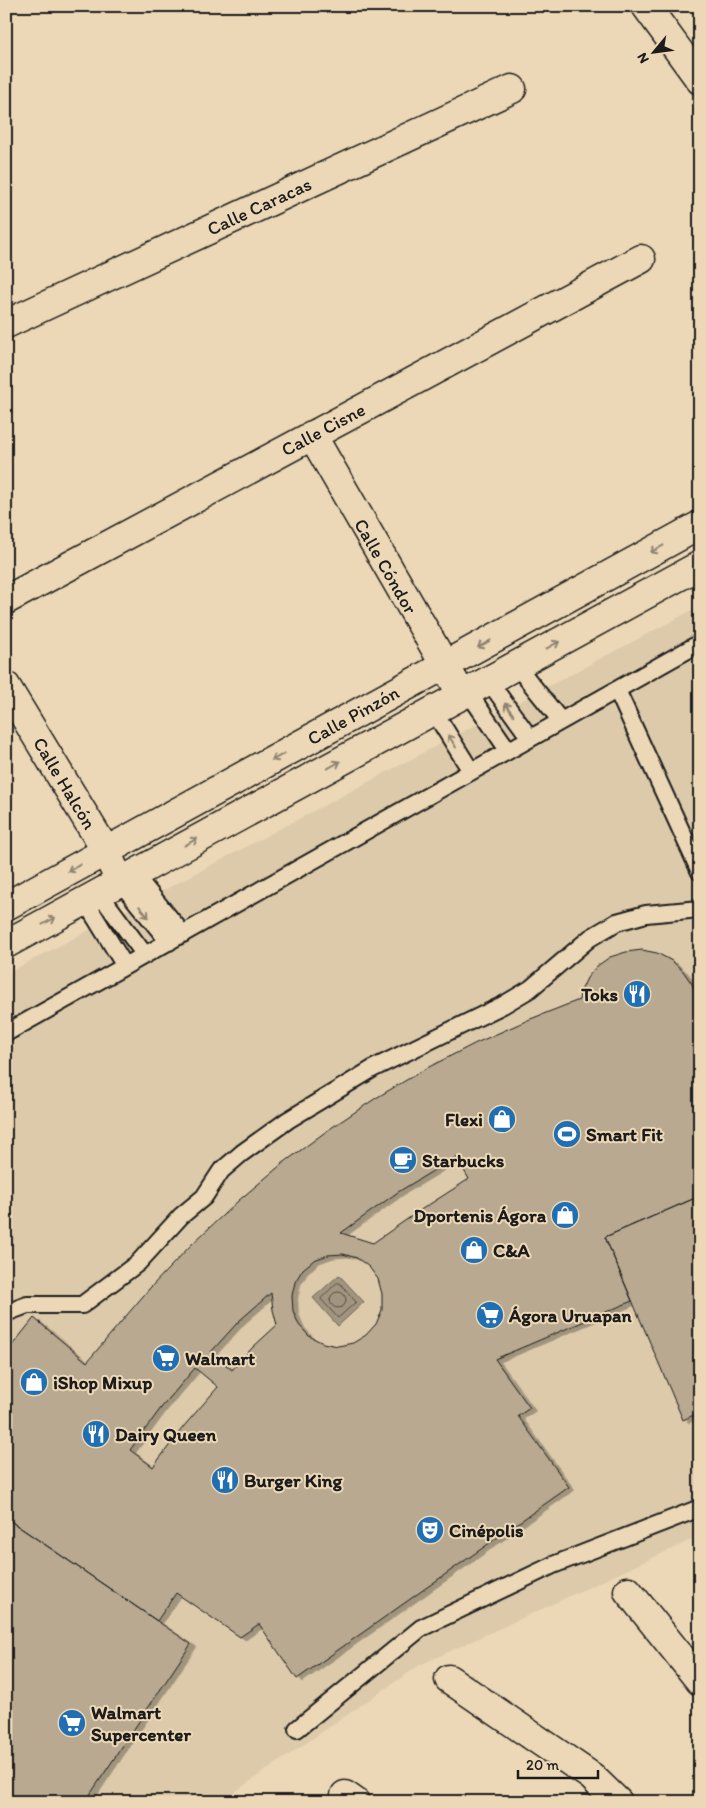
<svg xmlns="http://www.w3.org/2000/svg" width="706" height="1808" font-family="Itim,sans-serif">
<style>
.built{fill:#dccaab}
.water{fill:#a29580;stroke:#6c6558}
.lines{fill:none;stroke-linecap:round;stroke-linejoin:round}
.shore{stroke:#524c44;stroke-width:1}
.building{fill:#b8a990;stroke:#1c1c1c;fill-rule:evenodd;filter:url(#shadow)}
.service-casing{stroke:#1c1c1c;stroke-width:20}
.minor-casing{stroke:#1c1c1c;stroke-width:31}
.secondary-casing{stroke:#1c1c1c;stroke-width:31}
.primary-casing{stroke:#1c1c1c;stroke-width:31}
.service{stroke:#ecd8b6;stroke-width:16}
.minor{stroke:#ecd8b6;stroke-width:28}
.secondary{stroke:#ecd8b6;stroke-width:28}
.primary{stroke:#ecd8b6;stroke-width:28}
.oneway{stroke:#8e8371}
.labels{text-anchor:middle;stroke-width:4;stroke-linejoin:round;paint-order:stroke}
.street-label{font-size:19px;fill:#1c1c1c;stroke:#ecd8b6}
.poi-label{font-size:19px;font-weight:bold;fill:#1c1c1c;stroke:#ecd8b6;text-anchor:start}
</style>
<defs>
<filter id="shadow"><feDropShadow dx="5.5" dy="3" stdDeviation="0" flood-color="#0004"/></filter>
</defs>
<rect width="100%" height="100%" fill="#ecd8b6"/>
<filter id="ink" filterUnits="userSpaceOnUse"><feTurbulence type="fractalNoise" baseFrequency=".02" numOctaves="2"/><feDisplacementMap in="SourceGraphic" scale="10" xChannelSelector="R" yChannelSelector="G"/><feConvolveMatrix kernelMatrix="1 2 1 2 8 2 1 2 1" color-interpolation-filters="sRGB"/></filter>
<g filter="url(#ink)">
<!-- built -->
<path class="built" d="M700,606V1536L420,1665L220,1802H6V974Z"/>
<!-- water -->
<path class="water" d="M339,1275L364,1302L338,1326L313,1298Z"/>
<g class="lines">
<!-- shore -->
<path class="shore" d="M337,1283H340L356,1302L338,1318L321,1299Z
M330 1300a8 8 0 1 1 16 0a8 8 0 1 1-16 0Z"/>
</g>
<!-- building -->
<path class="building" d="M642,950L657,953L672,961L683,971L692,984L700,1004V1196L605,1237L632,1301L495,1359L530,1408L518,1416L569,1487L297,1679L259,1624L240,1637L176,1593L157,1621L6,1518V1353L34,1318L87,1362L149,1289L192,1244L238,1201L282,1164L328,1130L376,1098L425,1069L476,1043L528,1020L579,1000L580,993L587,978L597,966L610,957L626,952ZM456,1157L469,1179L419,1211L373,1243L341,1233L398,1192ZM343,1254L357,1258L369,1267L378,1279L382,1294V1310L376,1324L366,1335L353,1343L338,1346L323,1343L309,1336L299,1325L293,1311L292,1296L295,1282L303,1269L314,1260L328,1255ZM271,1293L273,1310L277,1325L252,1348L232,1370L211,1352L239,1321ZM195,1368L218,1387L184,1426L153,1467L130,1450L161,1408Z
M700,1196V1412L683,1420L605,1237Z
M6,1518L191,1644L85,1802H6Z"/>
<g class="lines">
<defs>
<path id="service" d="M516,665L561,721
M488,680L530,738
M617,690L700,872
M468,692L508,750
M433,710L471,771
M134,874L183,934
M120,882L169,942
M99,893L145,955
M85,901L125,966
M6,1033L700,643
M6,1313L27,1305H82L138,1263L181,1216L204,1197L221,1171L242,1153L288,1120L374,1068L503,1005L530,989L590,938L617,922L646,914L700,909
M297,1729L421,1628L553,1565L700,1508"/>
<path id="minor" d="M6,324L512,89
M312,435L462,695
M6,600L641,259
M6,686L106,851L120,882
M628,1591L700,1681
M449,1679L591,1776L618,1802
M345,1795L355,1802"/>
<path id="secondary" d="M6,906L700,525
M6,944L700,565"/>
<path id="primary" d="M646,6L700,80"/>
</defs>
<!-- service casing -->
<use href="#service" class="service-casing"/>
<!-- minor casing -->
<use href="#minor" class="minor-casing"/>
<!-- secondary casing -->
<use href="#secondary" class="secondary-casing"/>
<!-- primary casing -->
<use href="#primary" class="primary-casing"/>
<!-- service -->
<use href="#service" class="service"/>
<!-- minor -->
<use href="#minor" class="minor"/>
<!-- secondary -->
<use href="#secondary" class="secondary"/>
<!-- primary -->
<use href="#primary" class="primary"/>
</g>
<!-- one-way arrows -->
<defs><path id="oneway-shaft" d="M-6 0H5M1.5-3L5.5 0L1.5 3" fill="none" stroke-width="1.6" stroke-linecap="round" stroke-linejoin="round" transform="scale(1.25)"/></defs>
<g class="oneway">
<use href="#oneway-shaft" transform="translate(657 549) rotate(151)"/>
<use href="#oneway-shaft" transform="translate(484 644) rotate(151)"/>
<use href="#oneway-shaft" transform="translate(553 645) rotate(-29)"/>
<use href="#oneway-shaft" transform="translate(509 709) rotate(-126)"/>
<use href="#oneway-shaft" transform="translate(452 741) rotate(-122)"/>
<use href="#oneway-shaft" transform="translate(278 757) rotate(151)"/>
<use href="#oneway-shaft" transform="translate(334 765) rotate(-29)"/>
<use href="#oneway-shaft" transform="translate(191 842) rotate(-29)"/>
<use href="#oneway-shaft" transform="translate(74 868) rotate(151)"/>
<use href="#oneway-shaft" transform="translate(144 912) rotate(50)"/>
<use href="#oneway-shaft" transform="translate(49 921) rotate(-29)"/>
</g>
</g>
<!-- icons -->
<defs>
<symbol id="restaurant-disc" viewBox="-11 -11 22 22"><circle r="9.5" fill="#1f6fb2" stroke="#ecd8b6"/><path d="M-5-6h1v4h1v-4h1v4h1v-4h1v5L-1.5 .5V6h-2V.5L-5-1ZM5-6V6H3V1.5H1.5Q1.5-4 5-6Z" fill="#fff"/></symbol>
<symbol id="shop-disc" viewBox="-11 -11 22 22"><circle r="9.5" fill="#1f6fb2" stroke="#ecd8b6"/><path d="M-5-2.5h2.3a2.7 3.5 0 0 1 5.4 0H5L5.5 6h-11ZM-1.5-2.5h3a1.5 2.3 0 0 0-3 0Z" fill="#fff"/></symbol>
<symbol id="stadium-disc" viewBox="-11 -11 22 22"><circle r="9.5" fill="#1f6fb2" stroke="#ecd8b6"/><path d="M0-5a6.5 5 0 1 0 0 10a6.5 5 0 1 0 0-10ZM-3.5-1.8h7v3.6h-7Z" fill="#fff"/></symbol>
<symbol id="cafe-disc" viewBox="-11 -11 22 22"><circle r="9.5" fill="#1f6fb2" stroke="#ecd8b6"/><path d="M-5.5-4.5H6V0H3Q3 3.5 0 3.5H-2.5Q-5.5 3.5-5.5 0ZM3-3.2v2h1.7v-2ZM-6 4.5H4V6H-6Z" fill="#fff"/></symbol>
<symbol id="supermarket-disc" viewBox="-11 -11 22 22"><circle r="9.5" fill="#1f6fb2" stroke="#ecd8b6"/><path d="M-6-5.5h2.5l.6 2H6L4.5 2H-2.5L-4.4-4H-6ZM-1.5 3.2a1.3 1.3 0 1 0 .1 0ZM3 3.2a1.3 1.3 0 1 0 .1 0Z" fill="#fff"/></symbol>
<symbol id="theatre-disc" viewBox="-11 -11 22 22"><circle r="9.5" fill="#1f6fb2" stroke="#ecd8b6"/><path d="M-5-5.5Q0-4 5-5.5V0Q5 5 0 6Q-5 5-5 0ZM-3.3-2.5H-1v1.5H-3.3ZM1-2.5H3.3v1.5H1ZM-2.8 1Q0 5.5 2.8 1Z" fill="#fff"/></symbol>
</defs>
<g fill-rule="evenodd">
<use href="#restaurant-disc" x="621" y="978" width="32" height="32"/>
<use href="#shop-disc" x="486" y="1103" width="32" height="32"/>
<use href="#stadium-disc" x="551" y="1118" width="32" height="32"/>
<use href="#cafe-disc" x="387" y="1144" width="32" height="32"/>
<use href="#shop-disc" x="549" y="1199" width="32" height="32"/>
<use href="#shop-disc" x="458" y="1234" width="32" height="32"/>
<use href="#supermarket-disc" x="474" y="1299" width="32" height="32"/>
<use href="#supermarket-disc" x="150" y="1342" width="32" height="32"/>
<use href="#shop-disc" x="18" y="1366" width="32" height="32"/>
<use href="#restaurant-disc" x="80" y="1418" width="32" height="32"/>
<use href="#restaurant-disc" x="209" y="1464" width="32" height="32"/>
<use href="#theatre-disc" x="414" y="1514" width="32" height="32"/>
<use href="#supermarket-disc" x="56" y="1707" width="32" height="32"/>
</g>
<g class="labels">
<!-- street labels -->
<g class="street-label">
<text transform="translate(259 206) rotate(-25)" y="7">Calle Caracas</text>
<text transform="translate(323 429) rotate(-28)" y="7">Calle Cisne</text>
<text transform="translate(386 566) rotate(60)" y="7">Calle Cóndor</text>
<text transform="translate(353 715) rotate(-29)" y="7">Calle Pinzón</text>
<text transform="translate(65 783) rotate(59)" y="7">Calle Halcón</text>
</g>
<!-- poi labels -->
<g class="poi-label">
<text x="618" y="1001" text-anchor="end">Toks</text>
<text x="483" y="1126" text-anchor="end">Flexi</text>
<text x="586" y="1141">Smart Fit</text>
<text x="422" y="1167">Starbucks</text>
<text x="546" y="1222" text-anchor="end">Dportenis Ágora</text>
<text x="493" y="1257">C&amp;A</text>
<text x="509" y="1322">Ágora Uruapan</text>
<text x="185" y="1365">Walmart</text>
<text x="53" y="1389">iShop Mixup</text>
<text x="115" y="1441">Dairy Queen</text>
<text x="244" y="1487">Burger King</text>
<text x="449" y="1537">Cinépolis</text>
<text x="91" y="1719">Walmart<tspan x="91" dy="22">Supercenter</tspan></text>
</g>
</g>
<!-- margin -->
<rect width="706" height="1808" fill="none" stroke="#ecd8b6" stroke-width="25"/>
<rect x="12" y="12" width="681" height="1783" fill="none" stroke="#1c1c1c" stroke-width="2" filter="url(#ink)"/>
<!-- north arrow -->
<g transform="translate(654 52) rotate(241)" stroke="#ecd8b6" stroke-width="4" paint-order="stroke">
<path d="M0-4L9 19L0 12L-9 19Z" fill="#1c1c1c"/>
<text y="-8" font-size="14" font-weight="bold" text-anchor="middle" fill="#1c1c1c">N</text>
</g>
<!-- scale -->
<path d="M518 1770v8h80v-8" fill="none" stroke="#1c1c1c" stroke-width="2.5"/>
<text x="526" y="1770" font-size="15" fill="#1c1c1c" stroke="#ecd8b6" stroke-width="4" paint-order="stroke">20 m</text>
</svg>
